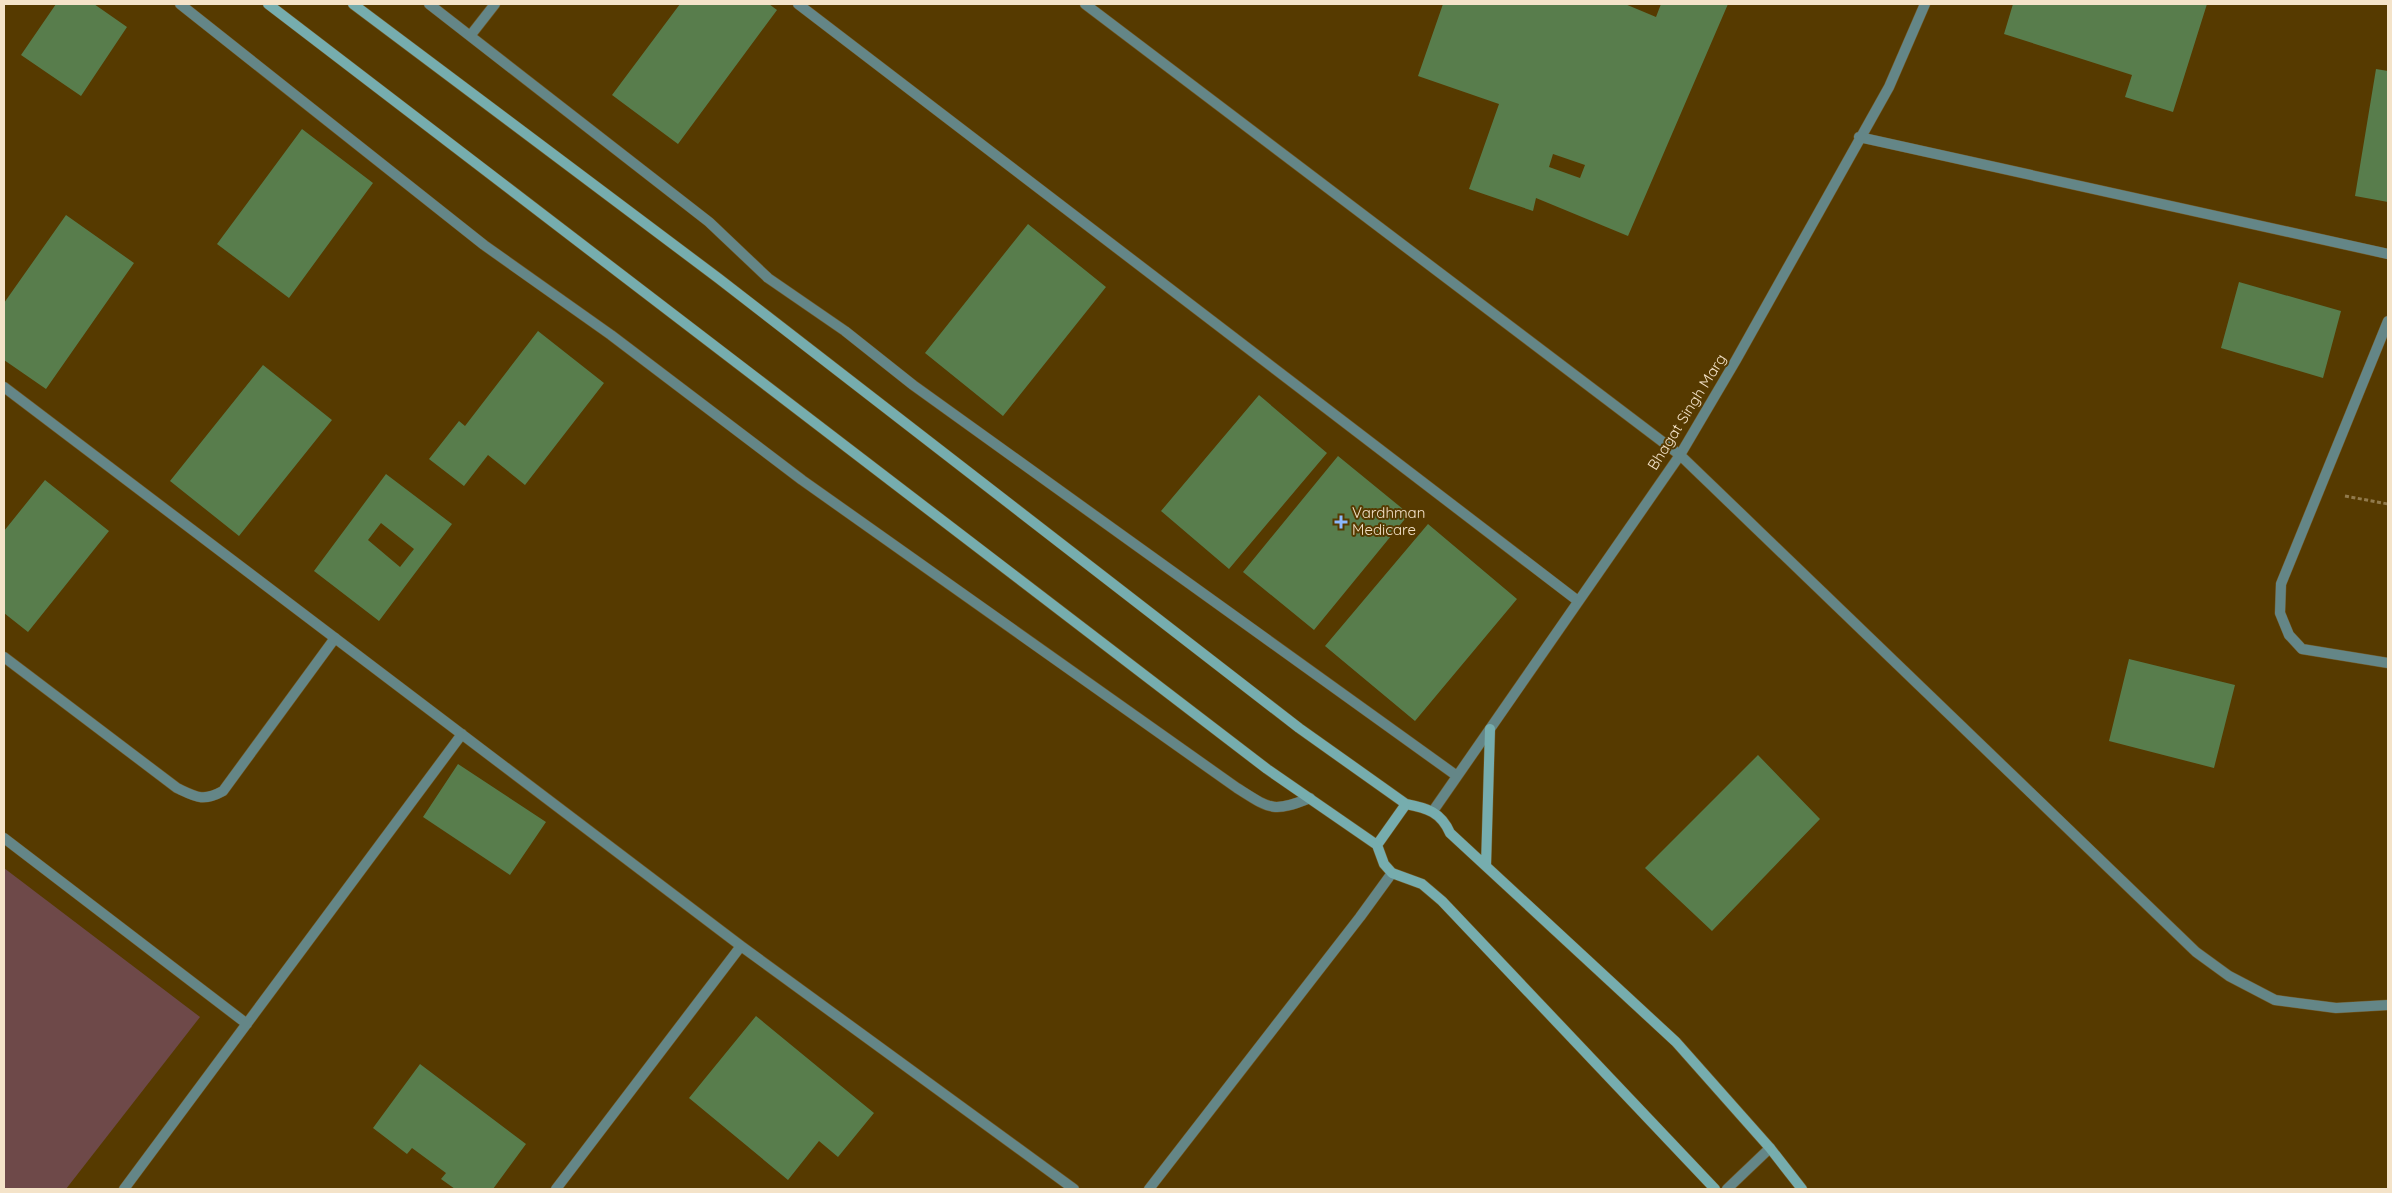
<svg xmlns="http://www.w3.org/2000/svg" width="2392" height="1193" font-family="Quicksand,sans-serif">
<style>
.green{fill:#6e4949}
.building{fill:#587d4c;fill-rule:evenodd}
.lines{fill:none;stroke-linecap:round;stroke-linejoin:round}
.lane-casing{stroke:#725824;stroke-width:11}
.street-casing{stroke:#725824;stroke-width:11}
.secondary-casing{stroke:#725824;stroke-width:11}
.path{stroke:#917a4c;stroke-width:3;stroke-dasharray:4 2.5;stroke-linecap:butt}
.lane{stroke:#648687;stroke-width:10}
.street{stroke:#648687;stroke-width:10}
.secondary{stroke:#76adae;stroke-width:10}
.poi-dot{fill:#8cb9fc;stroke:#563a00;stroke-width:2}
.labels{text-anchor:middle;stroke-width:4;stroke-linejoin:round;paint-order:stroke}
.street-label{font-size:15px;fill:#f4e3c9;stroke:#563a00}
.poi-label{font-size:15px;fill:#f4e3c9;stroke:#563a00;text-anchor:start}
</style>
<rect width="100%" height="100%" fill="#563a00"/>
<!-- green -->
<path class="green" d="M4,868L200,1017L66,1189H4Z"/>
<!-- building -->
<path class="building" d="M56,4H94L127,27L81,96L21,55Z
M680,4H769L777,10L678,144L612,95Z
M1443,4H1625L1656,17L1661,4H1728L1628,236L1536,198L1533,211L1469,189L1499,104L1418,76ZM1553,154L1585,165L1580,178L1549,167Z
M2013,4H2207L2173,112L2125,97L2132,75L2004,34Z
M2376,69L2388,71V202L2355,196Z
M302,129L373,183L289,298L217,244Z
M66,215L134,263L46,389L4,360V303Z
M1028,224L1106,287L1003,416L925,353Z
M2239,282L2341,311L2323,378L2221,348Z
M538,331L604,383L525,485L488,455L464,486L429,459L459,421L465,426Z
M263,365L332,420L239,536L170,481Z
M1259,395L1327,453L1229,569L1161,511Z
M1338,456L1409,514L1314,630L1243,572Z
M386,474L452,524L379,621L314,571ZM381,523L414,549L400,567L368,540Z
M45,480L109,531L28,632L4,613V531Z
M1428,524L1517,599L1415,721L1325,646Z
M2129,659L2235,685L2214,768L2109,741Z
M1758,755L1820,819L1712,931L1645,868Z
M458,764L546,822L510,875L423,817Z
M756,1016L874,1113L838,1157L819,1141L788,1180L689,1098Z
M420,1064L526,1144L493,1189H455L441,1179L446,1173L412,1148L407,1154L373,1128Z"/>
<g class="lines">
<defs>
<path id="lane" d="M4,657L177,788C196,797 203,802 223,791L335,638"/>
<path id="street" d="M180,4L484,245L611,335L802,480L1237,788C1270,809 1273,813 1310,798
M429,4L709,222L768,278L845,331L913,385L1457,776
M798,4L1578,601
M1085,4L1680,455L2196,952L2229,976L2275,1000L2336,1008L2388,1005
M470,36L495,4
M1859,137L2388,254
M2388,321L2281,584L2280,613L2289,635L2302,649L2388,663
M4,387L741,946L1074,1189
M1433,811L1680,455L1736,360L1889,87L1925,4
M4,838L247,1024
M124,1189L462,734
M556,1189L741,946
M1149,1189L1360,917L1392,873
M1727,1189L1770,1148"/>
<path id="secondary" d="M268,4L1267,769L1377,845
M353,4L718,278L1299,728L1406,804C1427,808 1441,812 1450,833L1676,1042L1770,1148L1802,1189
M1406,804L1377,845L1384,864L1392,873L1422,884L1442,901L1715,1189
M1486,866L1490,729"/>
</defs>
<!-- lane casing -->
<use href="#lane" class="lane-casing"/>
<!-- street casing -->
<use href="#street" class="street-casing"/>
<!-- secondary casing -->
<use href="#secondary" class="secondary-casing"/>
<!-- path -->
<path class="path" d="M2345,496L2388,504"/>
<!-- lane -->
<use href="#lane" class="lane"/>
<!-- street -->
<use href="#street" class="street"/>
<!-- secondary -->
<use href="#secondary" class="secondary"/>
</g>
<!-- markers -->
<path class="poi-dot" d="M1338.5 514.5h5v5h5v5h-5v5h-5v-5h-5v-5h5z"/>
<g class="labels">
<!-- street labels -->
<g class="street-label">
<text transform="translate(1687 412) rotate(-58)" y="5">Bhagat Singh Marg</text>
</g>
<!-- poi labels -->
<g class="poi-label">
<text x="1352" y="518">Vardhman<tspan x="1352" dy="17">Medicare</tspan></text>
</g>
</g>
<!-- border -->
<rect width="2392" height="1193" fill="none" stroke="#f4e3c9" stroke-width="10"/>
</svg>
